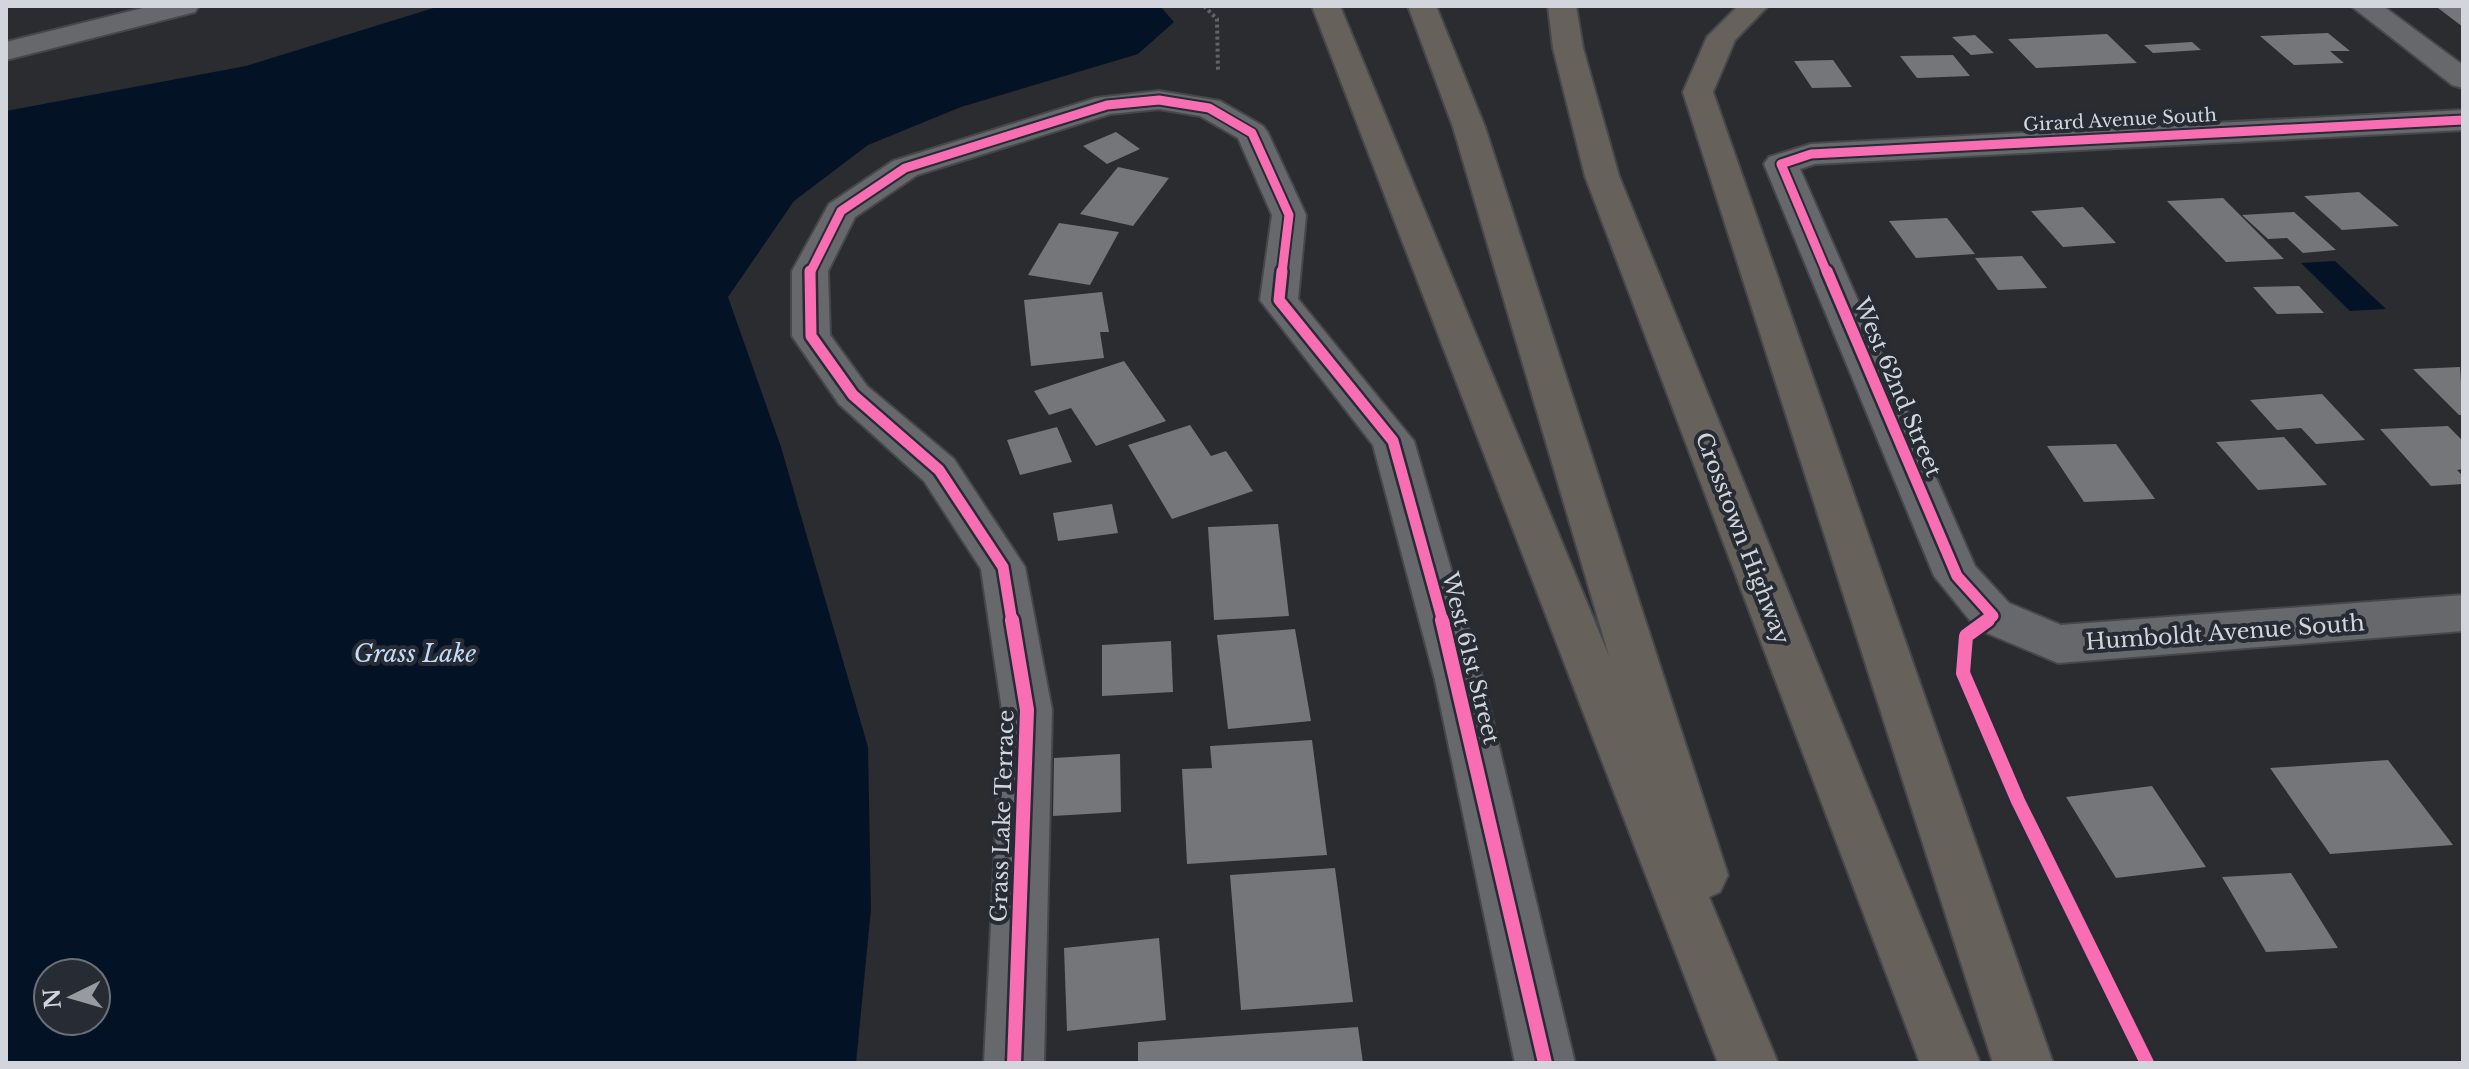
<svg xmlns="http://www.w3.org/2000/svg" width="2469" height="1069" font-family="'Libre Baskerville',serif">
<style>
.water{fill:#041226;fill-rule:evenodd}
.building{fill:#74767a}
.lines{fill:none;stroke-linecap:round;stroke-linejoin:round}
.minor-casing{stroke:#45474b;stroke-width:4}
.motorway-casing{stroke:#45474b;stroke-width:4}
.path{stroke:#616367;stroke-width:4;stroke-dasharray:3 3;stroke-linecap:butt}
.minor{fill:#66686c;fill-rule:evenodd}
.motorway{fill:#66615a;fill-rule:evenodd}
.cycleway-far2-casing{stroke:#262b34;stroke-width:13}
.cycleway-far1-casing{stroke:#262b34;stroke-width:16}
.cycleway-casing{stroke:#262b34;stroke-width:19}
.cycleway-far2{stroke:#f96db3;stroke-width:9}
.cycleway-far1{stroke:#f96db3;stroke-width:11}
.cycleway{stroke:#f96db3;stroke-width:14}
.labels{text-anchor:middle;stroke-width:8;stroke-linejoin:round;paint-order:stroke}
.far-street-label{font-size:18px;fill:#d2d5db;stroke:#262b34}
.street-label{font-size:22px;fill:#d2d5db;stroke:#262b34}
.water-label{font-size:24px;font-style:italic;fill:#c3dcf9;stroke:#262b34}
</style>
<rect width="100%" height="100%" fill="#2a2c30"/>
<!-- water -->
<path class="water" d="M440,6H1160L1174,22L1138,54L961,107L868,145L794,201L728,297L781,447L868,747L871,909L856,1063H6V111L246,66ZM48,973H96V1021H48Z
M2335,261L2386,309L2350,311L2301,263Z"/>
<!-- building -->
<path class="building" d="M2463,7V27L2438,8Z
M2328,33L2350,51H2330L2344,63L2294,65L2260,36Z
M2107,34L2137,63L2036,68L2008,39Z
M1975,35L1994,53L1971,55L1952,37Z
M2192,42L2201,50L2153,53L2144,45Z
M1953,55L1970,76L1917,78L1900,56Z
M1833,60L1852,87L1812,88L1794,61Z
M1116,132L1140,149L1107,164L1083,146Z
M1118,167L1169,178L1133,226L1080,214Z
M2359,192L2399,226L2342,230L2304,196Z
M2223,198L2284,259L2226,262L2167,201Z
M2083,207L2116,243L2063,247L2031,211Z
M2294,212L2336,250L2303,253L2287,238L2268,239L2242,215Z
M1947,218L1975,254L1916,258L1889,221Z
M1059,223L1119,232L1090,285L1028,275Z
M2022,256L2047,288L1998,290L1975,258Z
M2299,286L2324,313L2277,314L2253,287Z
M1102,292L1109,332H1100L1104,358L1031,366L1024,300Z
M1124,361L1166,421L1096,446L1071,408L1049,415L1034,391Z
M2460,367L2463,415H2459L2413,369Z
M2322,394L2365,440L2316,444L2301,428L2277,430L2250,400Z
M1190,425L1211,456L1226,451L1253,491L1172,519L1128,445Z
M2448,426L2463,441V469L2457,470L2463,476V484L2431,486L2380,429Z
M1057,427L1072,462L1020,475L1007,440Z
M2284,437L2327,485L2258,490L2216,442Z
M2116,444L2155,499L2084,502L2047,446Z
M1112,504L1118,533L1058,541L1053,513Z
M1278,524L1289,616L1214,620L1208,527Z
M1295,629L1311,721L1228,729L1217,635Z
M1171,641L1173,692L1102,696V645Z
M1312,740L1327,855L1187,864L1182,769L1212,768L1210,746Z
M1120,754L1121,812L1053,816L1054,758Z
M2388,760L2453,845L2330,854L2270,768Z
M2152,786L2206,867L2116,878L2066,797Z
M1335,868L1353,1002L1241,1010L1230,875Z
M2291,873L2338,948L2266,952L2222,877Z
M1159,938L1166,1020L1067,1031L1064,948Z
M1358,1027L1363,1063H1138V1042Z"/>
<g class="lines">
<defs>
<path id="minor" d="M151,6H199L195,12L6,60V42Z
M2351,6H2383L2463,65V88L2452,85Z
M1159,91L1220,101L1263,126L1268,133L1306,215L1298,299L1414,441L1483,680L1575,1063H1515L1435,680L1373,445L1260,300L1272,215L1238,138L1200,116L1159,109L1110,114L917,175L855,217L828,271L830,335L867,386L954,459L1025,567L1052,710L1044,1063H984L1002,710L981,569L924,481L839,404L792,336V271L829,204L893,161L1096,98Z
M2463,110V130L1815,164L1800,169L1975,566L2009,603L2061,625L2463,595V631L2058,663L1977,629L1934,576L1764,164L1769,157L1811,144Z"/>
<path id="motorway" d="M1312,6H1340L1609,656L1453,127L1408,6H1436L1485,127L1728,875L1720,892L1709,897L1778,1063H1718Z
M1548,6H1576L1583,48L1619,176L1980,1063H1920L1585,176L1553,48Z
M1738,6H1768L1735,40L1713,92L2053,1063H1993L1683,92L1707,37Z"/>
</defs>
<!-- minor casing -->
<use href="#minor" class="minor-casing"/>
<!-- motorway casing -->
<use href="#motorway" class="motorway-casing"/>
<!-- path -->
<path class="path" d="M1204,6L1217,19L1218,72"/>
<!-- minor -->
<use href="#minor" class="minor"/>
<!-- motorway -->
<use href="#motorway" class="motorway"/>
<defs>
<path id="cycleway-far2" d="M810,273L841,211L905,168L1107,105L1159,100L1209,108L1252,133L1289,215L1282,273
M1827,273L1781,164L1811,154L2463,120"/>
<path id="cycleway-far1" d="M810,271L811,336L853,395L939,470L1003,567L1012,622
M1282,271L1279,300L1393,441L1443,622
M1827,271L1957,576L1993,616L1985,622"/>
<path id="cycleway" d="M1012,620L1027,710L1014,1063
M1442,620L1545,1063
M1988,620L1966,636L1963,673L2018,801L2147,1063"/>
</defs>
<!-- cycleway-far2 casing -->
<use href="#cycleway-far2" class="cycleway-far2-casing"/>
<!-- cycleway-far1 casing -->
<use href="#cycleway-far1" class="cycleway-far1-casing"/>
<!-- cycleway casing -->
<use href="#cycleway" class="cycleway-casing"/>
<!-- cycleway-far2 -->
<use href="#cycleway-far2" class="cycleway-far2"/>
<!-- cycleway-far1 -->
<use href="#cycleway-far1" class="cycleway-far1"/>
<!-- cycleway -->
<use href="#cycleway" class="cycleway"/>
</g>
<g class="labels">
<!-- far-street labels -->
<g class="far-street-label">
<text transform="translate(2120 120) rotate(-3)" y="6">Girard Avenue South</text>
</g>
<!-- street labels -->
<g class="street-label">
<text transform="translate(1898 387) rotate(67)" y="8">West 62nd Street</text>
<text transform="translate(1743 538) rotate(69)" y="8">Crosstown Highway</text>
<text transform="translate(2225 632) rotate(-4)" y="8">Humboldt Avenue South</text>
<text transform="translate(1471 658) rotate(76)" y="8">West 61st Street</text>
<text transform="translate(1002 816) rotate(-88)" y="8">Grass Lake Terrace</text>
</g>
<!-- water labels -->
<g class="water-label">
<text x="415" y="662">Grass Lake</text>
</g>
</g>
<!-- border -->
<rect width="2469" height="1069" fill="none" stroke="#d2d5db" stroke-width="16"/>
<!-- north arrow -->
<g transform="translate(72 997) rotate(265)"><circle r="38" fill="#262b34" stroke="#6b6f77" stroke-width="2"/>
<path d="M0-6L14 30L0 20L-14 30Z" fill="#979a9f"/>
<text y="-12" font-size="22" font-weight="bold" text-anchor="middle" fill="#d2d5db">N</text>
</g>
</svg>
